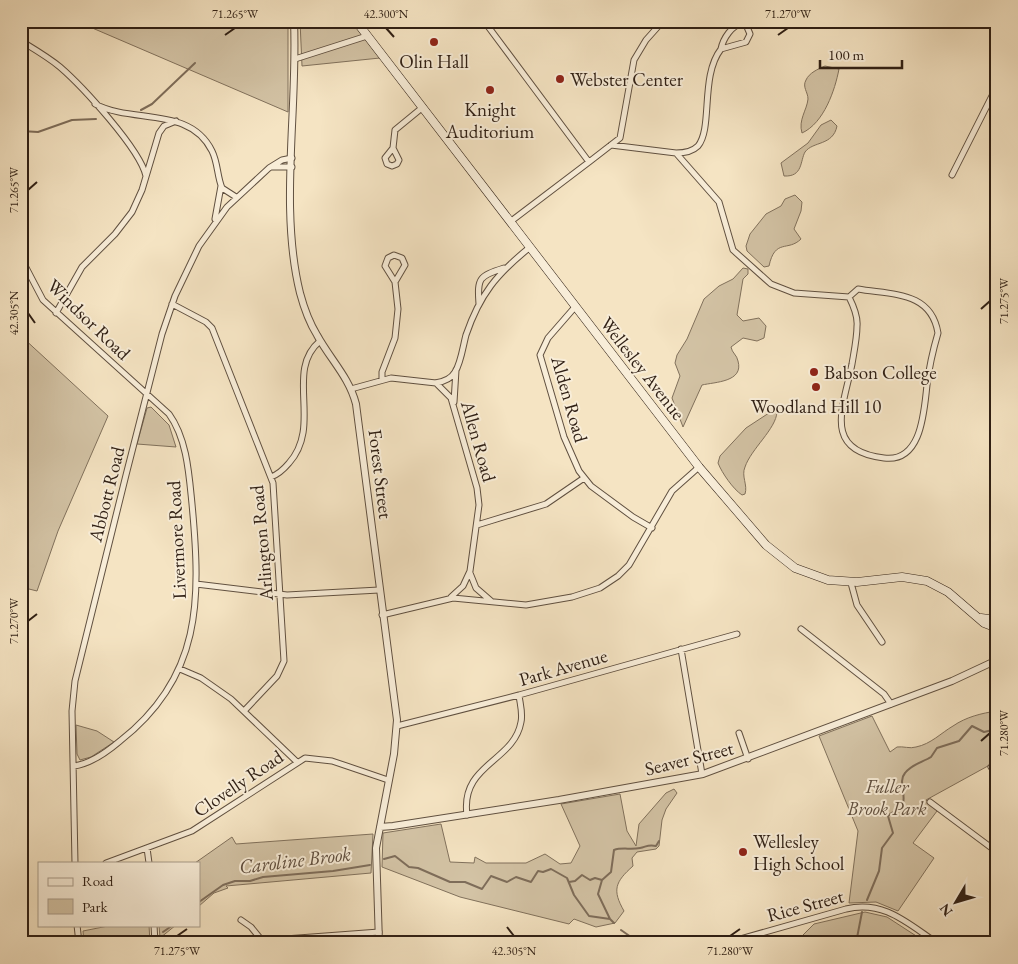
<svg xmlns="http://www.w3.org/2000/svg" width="1018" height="964" font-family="'EB Garamond',serif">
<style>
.green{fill:#d3c3a5;stroke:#81715c}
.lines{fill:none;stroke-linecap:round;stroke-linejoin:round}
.stream{stroke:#7e6d5a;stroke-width:2}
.minor-casing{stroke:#605040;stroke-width:7}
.tertiary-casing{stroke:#605040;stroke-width:8}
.secondary-casing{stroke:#2f1f14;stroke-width:9}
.minor{stroke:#f8edd8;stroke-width:5}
.tertiary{stroke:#f8edd8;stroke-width:6}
.secondary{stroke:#f8edd8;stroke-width:8}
.ticks{fill:none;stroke:#2f1f14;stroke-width:2}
.poi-dot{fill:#8f2418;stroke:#f8edd8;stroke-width:2}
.labels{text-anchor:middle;stroke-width:4;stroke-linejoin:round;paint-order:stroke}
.poi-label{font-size:19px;fill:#2f1f14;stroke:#f8edd8}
.street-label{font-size:19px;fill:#2f1f14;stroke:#f8edd8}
.park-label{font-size:19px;font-style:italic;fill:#605040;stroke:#f8edd8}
.water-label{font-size:20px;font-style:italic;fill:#5d4c3d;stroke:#f8edd8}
.neatline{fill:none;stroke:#2f1f14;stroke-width:2}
.ticks-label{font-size:12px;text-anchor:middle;fill:#2f1f14}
</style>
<rect width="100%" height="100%" fill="#f5e4c3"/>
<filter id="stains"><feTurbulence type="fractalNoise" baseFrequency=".004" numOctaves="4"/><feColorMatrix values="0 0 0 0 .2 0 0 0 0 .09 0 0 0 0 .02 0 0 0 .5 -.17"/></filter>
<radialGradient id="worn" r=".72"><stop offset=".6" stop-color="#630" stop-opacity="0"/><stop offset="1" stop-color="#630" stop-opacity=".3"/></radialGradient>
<!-- green -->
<path class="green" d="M76,21H288V112Z
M300,21H351L380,58L302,66Z
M825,66L839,69C835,90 824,123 802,133C798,120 807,110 808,99C808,92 802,87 806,80C809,73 818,69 825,66Z
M831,120L837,126C833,146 813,141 805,152C800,161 803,177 784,176L781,163L808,143L821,125Z
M795,195L802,202L801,211L794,229L801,239C788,252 775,238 769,266L764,267L747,251L746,246L750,234L766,214L781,206L785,199Z
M743,268L748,269V274L743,279L737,315L743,321L759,318L766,326L764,338L757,341L743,338L731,347C732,353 737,355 738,361C744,382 715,382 702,385L683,427L672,398L680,376L675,363L677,355L687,339L704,299L719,286L733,279Z
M21,336L108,416L58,531L37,591L21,587Z
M151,407L169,425L176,447L137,444L147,408Z
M772,411L777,412C776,429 751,449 745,467C741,476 748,485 745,494L742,495C733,489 722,473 718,463L720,456L746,428Z
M997,711V761L926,800L937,811L913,843L934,858L898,911L876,902L849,903L858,831L819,736L872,716L890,752L897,747C903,746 910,749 916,747C931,744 941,733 953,726C966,717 982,713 997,711Z
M76,725L97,731L114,742L91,757L80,760L77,754Z
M674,789L677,793L666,809L662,820L659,846L656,849L637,852L632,858L633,866C615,882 612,890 624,911L615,923L596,927L574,919L569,924L460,897L382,867L383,833L441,824L450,862L474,863L475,857L486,863H526L545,854L560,864L571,863L580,846L561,804L620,794L627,831L636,846L639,824L666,793Z
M373,834L371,873L226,886L228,888L214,893L199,906V863H195L232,837L236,844Z
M865,912L887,917L927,943H795L814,924Z
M113,925H149L150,943H84L83,931Z
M159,925H176L160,938Z"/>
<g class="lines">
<!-- stream -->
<path class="stream" d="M141,110L152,104L195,63
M21,131L38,132L72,120L96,119
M384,859L395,856L409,867L418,868L450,882H465L482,889L491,876L507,882L516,877L531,882L538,871L543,872L551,869L567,878L574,895L589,916L610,919L614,923
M602,880L598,894L610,919
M569,882L575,881L582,875L590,880L595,878L602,880L611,872L614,850C622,847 631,850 640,848C646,847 648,844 656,846L659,841
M867,900L879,871L882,848L893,833L888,816C893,811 900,810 903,803C906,794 898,781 905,773C912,764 923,762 931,757L937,748L959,741L972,726L984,732L997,729
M199,902L223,885L235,881H250L263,877L333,871L370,865
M621,930L638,942L667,943
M163,932L173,925
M856,943L862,912"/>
<defs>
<path id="minor" d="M484,21L589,162L620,138L634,60L646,40L663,21
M21,41C34,49 48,57 60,67C82,86 140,149 146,176
M295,59L367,36
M95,104C133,124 190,106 212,151C218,163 217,176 222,188L236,197
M611,145L676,153L719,202L733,250L771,284L794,293L849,297
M393,148L395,130L423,107
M393,148L399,160L397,164L392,166L387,164L385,158Z
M676,153C684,153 692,152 698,146C713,128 700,76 721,49L746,42L750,34L747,27L743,24C732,24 723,39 721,49
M272,167H292
M952,175L997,86
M215,219L221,186
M510,222L589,162
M21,258L43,300L169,414C187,439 189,474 192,504C201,600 202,677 120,741C107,752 91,764 74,766
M858,289C892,295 931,291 938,333C933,350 929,368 927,385C924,411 922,463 884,458C821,451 844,405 852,364C854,352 857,338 857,326C858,317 853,305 849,297Z
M172,304L206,322L212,328L273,483L284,661L277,676L245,710
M479,304C477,278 479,276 504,268
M575,307L548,338L540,355L564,437L579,471L591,486L633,517L652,528
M56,313L82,267L115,234L132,212L142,190L159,133L164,126L176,121
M382,379V372L395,338L398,309L395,282L385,266L388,258L394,255L402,258L405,265L395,282
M435,383C443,382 451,379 455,372C461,363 463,346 466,335C480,294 497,274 529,248
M351,389L391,378L436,383L451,398L477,488L479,505L470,571L463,586L451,597
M454,402L456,370
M271,477C279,474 284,469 289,463C323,425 284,371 320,341
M477,525L546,504L584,478
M470,573L476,588L491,601
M851,583L857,605L882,642
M196,584L287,595L379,590
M382,615L453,598L526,605L572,597L600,588L618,576L629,565L672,491L699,467
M801,629L884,694L891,704
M681,649L702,774
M180,669L201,678L231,699L297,762
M397,726L519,695L737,634
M739,733L748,759
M991,767L997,775
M930,802L997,852
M467,815C460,764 514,762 521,722C523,713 520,704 519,695
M147,848L149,863
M75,863L72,711L75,681L126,475L162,334L175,296L199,246L227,207L269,168L282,160L292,158
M106,863L192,831L305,758L332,761L388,780
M241,920L251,927L264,943
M77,925L79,943
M154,925L155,943
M270,943L285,939L379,932
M573,943L599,939L610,943
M726,943L846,909C884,900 907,923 937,943"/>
<path id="tertiary" d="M294,21C298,109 279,208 300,293C304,308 309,322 317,335C330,359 349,377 356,404L397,720L394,754L376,848L379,943
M380,827L393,826L559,800L703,774L952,681L997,660"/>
<path id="secondary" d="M356,21L699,467L766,545L795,568L828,580L857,582L902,577L927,581L948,592L984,623L997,628
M981,618L997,620"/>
</defs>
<!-- minor casing -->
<use href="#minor" class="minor-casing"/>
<!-- tertiary casing -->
<use href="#tertiary" class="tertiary-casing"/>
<!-- secondary casing -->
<use href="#secondary" class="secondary-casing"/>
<!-- minor -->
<use href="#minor" class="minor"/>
<!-- tertiary -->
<use href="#tertiary" class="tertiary"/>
<!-- secondary -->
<use href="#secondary" class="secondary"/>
</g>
<!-- ticks -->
<path class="ticks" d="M386,28L394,37M225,35L235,28M778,35L788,28M28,190L37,182M981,309L990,301M28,313L35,323M28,621L37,614M981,741L990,733M507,927L514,936M177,936L187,929M730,936L740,929"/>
<!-- markers -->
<g class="poi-dot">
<circle cx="434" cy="42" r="5"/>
<circle cx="560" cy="79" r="5"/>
<circle cx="490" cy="90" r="5"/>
<circle cx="814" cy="372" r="5"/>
<circle cx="816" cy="387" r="5"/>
<circle cx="743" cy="852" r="5"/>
</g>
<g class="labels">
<!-- poi labels -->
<g class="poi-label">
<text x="434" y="68">Olin Hall</text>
<text x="570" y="86" text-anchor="start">Webster Center</text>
<text x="490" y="116">Knight<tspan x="490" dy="22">Auditorium</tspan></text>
<text x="824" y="379" text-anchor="start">Babson College</text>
<text x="816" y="413">Woodland Hill 10</text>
<text x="753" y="848" text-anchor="start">Wellesley<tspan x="753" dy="22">High School</tspan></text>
</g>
<!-- street labels -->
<g class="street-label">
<text transform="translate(89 319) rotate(44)" y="7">Windsor Road</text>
<text transform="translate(643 368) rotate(52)" y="7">Wellesley Avenue</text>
<text transform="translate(570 399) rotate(74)" y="7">Alden Road</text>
<text transform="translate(479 441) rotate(74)" y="7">Allen Road</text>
<text transform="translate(381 474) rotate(83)" y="7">Forest Street</text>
<text transform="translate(106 494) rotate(-76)" y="7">Abbott Road</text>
<text transform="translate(176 540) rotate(-93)" y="7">Livermore Road</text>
<text transform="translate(261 543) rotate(-95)" y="7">Arlington Road</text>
<text transform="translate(563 667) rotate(-16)" y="7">Park Avenue</text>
<text transform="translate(689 758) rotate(-14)" y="7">Seaver Street</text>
<text transform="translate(238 783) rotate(-34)" y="7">Clovelly Road</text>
<text transform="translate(805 905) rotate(-15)" y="7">Rice Street</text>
</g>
<!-- park labels -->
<g class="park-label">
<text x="887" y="793">Fuller<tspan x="887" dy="22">Brook Park</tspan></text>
</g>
<!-- water labels -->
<g class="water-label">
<text transform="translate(295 860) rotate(-7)" y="7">Caroline Brook</text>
</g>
</g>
<!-- margin -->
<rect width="1018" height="964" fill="none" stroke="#f5e4c3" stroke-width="55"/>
<!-- legend -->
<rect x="38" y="862" width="162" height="65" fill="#f8edd8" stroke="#a89b8a"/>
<rect x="48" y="878" width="25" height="8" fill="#f8edd8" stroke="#a89b8a"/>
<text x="82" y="886" font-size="15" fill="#2f1f14">Road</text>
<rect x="48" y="899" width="25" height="15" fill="#d3c3a5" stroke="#a89b8a"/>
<text x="82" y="912" font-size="15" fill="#2f1f14">Park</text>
<!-- north arrow -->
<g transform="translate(956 902) rotate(232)" stroke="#f8edd8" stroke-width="4" paint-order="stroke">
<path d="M0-4L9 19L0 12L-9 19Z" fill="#2f1f14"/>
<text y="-8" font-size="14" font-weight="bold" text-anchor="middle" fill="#2f1f14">N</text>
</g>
<!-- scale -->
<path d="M820 60v8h82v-8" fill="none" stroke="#2f1f14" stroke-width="2.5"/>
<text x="828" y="60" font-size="15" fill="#2f1f14" stroke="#f8edd8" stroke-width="4" paint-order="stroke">100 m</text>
<rect x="28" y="28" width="962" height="908" class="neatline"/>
<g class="ticks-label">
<text x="235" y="18">71.265°W</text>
<text x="386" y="18">42.300°N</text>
<text x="788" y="18">71.270°W</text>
<text transform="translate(14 190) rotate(-90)" y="4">71.265°W</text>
<text transform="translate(1004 301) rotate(-90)" y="4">71.275°W</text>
<text transform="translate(14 313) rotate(-90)" y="4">42.305°N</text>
<text transform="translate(14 621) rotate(-90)" y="4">71.270°W</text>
<text transform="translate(1004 733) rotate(-90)" y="4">71.280°W</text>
<text x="177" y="955">71.275°W</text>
<text x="514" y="955">42.305°N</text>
<text x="730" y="955">71.280°W</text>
</g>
<rect width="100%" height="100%" filter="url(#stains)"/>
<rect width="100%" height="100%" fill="url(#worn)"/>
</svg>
